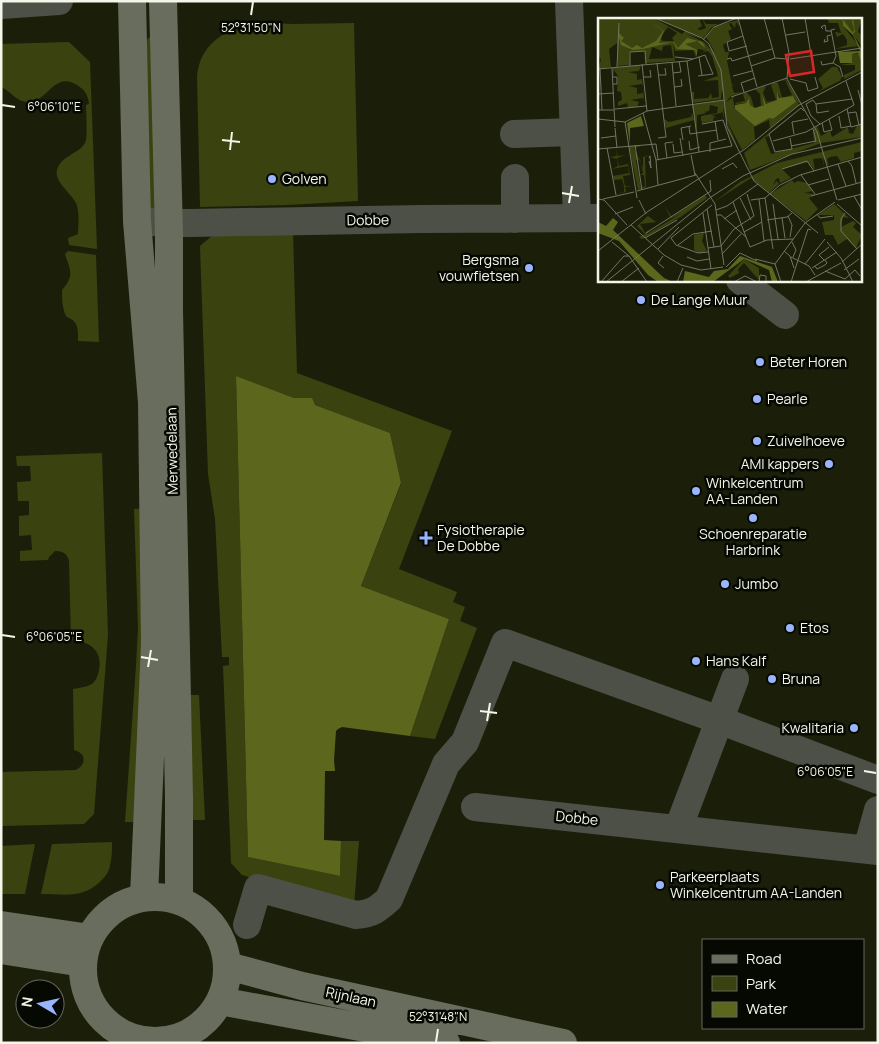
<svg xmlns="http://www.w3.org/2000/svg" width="879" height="1044" font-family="Manrope,sans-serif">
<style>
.green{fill:#3a4210}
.water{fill:#5c671d}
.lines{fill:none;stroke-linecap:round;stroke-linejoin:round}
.street{stroke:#4d5046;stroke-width:28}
.secondary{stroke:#696d5d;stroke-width:28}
.ticks{fill:none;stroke:#f3f6e8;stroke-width:2}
.poi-dot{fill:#99b5fd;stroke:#060802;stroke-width:2}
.labels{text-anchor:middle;stroke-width:5;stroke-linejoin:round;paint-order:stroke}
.poi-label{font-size:14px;fill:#f3f6e8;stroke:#060802;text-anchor:start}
.street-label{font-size:14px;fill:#f3f6e8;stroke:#060802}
.inset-road{fill:none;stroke:#717563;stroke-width:1}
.view{fill:#d62828;fill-opacity:0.15;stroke:#d62828;stroke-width:2.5}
.inset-edge{fill:none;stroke:#f3f6e8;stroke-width:2.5}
.ticks-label{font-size:12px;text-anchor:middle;fill:#f3f6e8;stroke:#060802;stroke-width:5;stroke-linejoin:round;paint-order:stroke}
</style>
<rect width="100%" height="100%" fill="#1b1f0a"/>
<!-- green -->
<path class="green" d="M354,23L358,201L288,205L200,207L197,76C200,46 222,30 250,25C264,22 279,24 293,24C313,24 334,23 354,23Z
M152,37L161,213H146L143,49L148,38Z
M69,42L90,62L97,249L69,245L68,238L78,234C78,225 80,212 76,203C71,193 54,182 57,170C61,155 78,155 85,143C88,138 86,113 86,105L89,104C88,95 85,90 77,85C53,71 49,102 28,102C16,102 11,91 1,87V44Z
M293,233L297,373L452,431L399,569L457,592L453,602L465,607L460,621L477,628L435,739L410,736L449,619L361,586L401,484L390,433L315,405L311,398H294L236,376L248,857L340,876L341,841H359L354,906L242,875L231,863L223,666L229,665V657H222L215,519L208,474L200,246L213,235Z
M68,251L96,255L99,342L78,341C78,334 79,323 71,319C67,316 68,319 65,314C62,306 62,298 62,290C75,275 70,270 65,254Z
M102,453L108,635L94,814L84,824L1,826V772L76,770C87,764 86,753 74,750L73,689C79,688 86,687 92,684C96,681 98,675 99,670C103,650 89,641 71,640L69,561C67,553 62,551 55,551L49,557L48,560L20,561V551L32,550L31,535L19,536V516L29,515V501H18L17,482L31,481L30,466H17L16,456Z
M148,508L135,822H125L136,666L138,628L134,509Z
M184,695H199L205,820H191Z
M112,842C112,850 112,858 110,865C109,872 105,877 100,882C81,899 65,894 41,894L52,844Z
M35,844L25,894H1V846Z"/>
<!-- water -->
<path class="water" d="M236,376L294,398H312L315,405L390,433L401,483L361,586L449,619L410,736L342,727L338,729L336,731L334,760L335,771H325L324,840L341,841L340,876L248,857Z"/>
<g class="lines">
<!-- street -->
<path class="street" d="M569,1L577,218
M1,5L59,1
M514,134L573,132
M515,178V219
M137,221L168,223H190L421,219L599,218
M740,280L785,315
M475,807L878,851
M678,829L735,679
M867,849L878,810
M247,925L258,888L356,915C372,914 378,909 389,899L446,764L465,742L505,643L719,720L878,780
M138,1043L139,1040"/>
<!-- secondary -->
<path class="secondary" d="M132,1L137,221L152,402L155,643L144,897
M163,1L169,233V311L179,797V900
M83 969a72 72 0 1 1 144 0a72 72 0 1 1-144 0Z
M1,925L90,938
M1,950L83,963
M228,966L302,986L563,1043
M220,1001L446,1043"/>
</g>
<!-- ticks -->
<path class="ticks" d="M251,15L253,2M2,105L15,107M222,140L240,142M230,150L232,132M562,193L579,196M569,203L572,186M2,635L15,637M141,657L158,660M148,667L151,650M480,711L497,713M487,721L490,703M864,771L876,773M436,1042L438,1029"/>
<!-- markers -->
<g class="poi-dot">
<circle cx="272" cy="179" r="5"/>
<circle cx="529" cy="268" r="5"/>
<circle cx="641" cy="300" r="5"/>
<circle cx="760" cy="362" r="5"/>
<circle cx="757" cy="399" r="5"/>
<circle cx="757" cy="441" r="5"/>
<circle cx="829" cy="464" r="5"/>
<circle cx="696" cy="491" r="5"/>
<circle cx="753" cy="518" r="5"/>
<path d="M423.5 530.5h5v5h5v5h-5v5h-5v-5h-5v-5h5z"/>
<circle cx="725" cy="584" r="5"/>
<circle cx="790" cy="628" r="5"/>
<circle cx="696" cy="661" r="5"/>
<circle cx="772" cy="679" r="5"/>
<circle cx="854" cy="728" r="5"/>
<circle cx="660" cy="885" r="5"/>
</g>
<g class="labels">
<!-- poi labels -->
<g class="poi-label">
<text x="282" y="184">Golven</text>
<text x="519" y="265" text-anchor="end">Bergsma<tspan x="519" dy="16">vouwfietsen</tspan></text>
<text x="651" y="305">De Lange Muur</text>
<text x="770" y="367">Beter Horen</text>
<text x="767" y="404">Pearle</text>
<text x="767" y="446">Zuivelhoeve</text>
<text x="819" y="469" text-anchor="end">AMI kappers</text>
<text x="706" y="488">Winkelcentrum<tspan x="706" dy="16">AA-Landen</tspan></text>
<text x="437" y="535">Fysiotherapie<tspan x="437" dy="16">De Dobbe</tspan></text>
<text x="753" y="539" text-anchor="middle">Schoenreparatie<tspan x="753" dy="16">Harbrink</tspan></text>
<text x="735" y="589">Jumbo</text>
<text x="800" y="633">Etos</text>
<text x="706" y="666">Hans Kalf</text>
<text x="782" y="684">Bruna</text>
<text x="844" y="733" text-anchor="end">Kwalitaria</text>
<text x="670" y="882">Parkeerplaats<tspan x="670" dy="16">Winkelcentrum AA-Landen</tspan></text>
</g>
<!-- street labels -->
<g class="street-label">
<text transform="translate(368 220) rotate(-1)" y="5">Dobbe</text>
<text transform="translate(172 451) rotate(-91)" y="5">Merwedelaan</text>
<text transform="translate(577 818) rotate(6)" y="5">Dobbe</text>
<text transform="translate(351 997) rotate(12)" y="5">Rijnlaan</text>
</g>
</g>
<!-- overview -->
<g transform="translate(598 18)">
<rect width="264" height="264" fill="#1b1f0a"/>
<path d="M0,0H56L84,16L87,13L58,0H101L104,8L99,11L103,12L108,10L104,0L108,6H120L113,10L106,20L88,14L104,21L88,16L106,24L113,32L118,40L115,34L108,24L117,34L108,19L118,8L140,2L141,8L138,4L137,10L133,5L131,6L134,11L130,13L136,12L130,13L133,21L125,27L127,34H131L129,43L134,67L137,66L134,68L136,75L145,74L133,78L128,84L137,78L135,81L137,91L157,107L171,100L175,101L198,84L195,78L184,80H182L179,72V82L169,86L164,75L167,86L166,87L157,90L152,87L151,80L148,85L138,86L137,85L147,83L145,76L148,74L153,79L156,90L163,88L162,76L157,71L168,68L165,75L169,84L178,82L173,67L176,64L180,65L184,80L194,77L187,62L182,63L187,61L195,72L202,86L199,84L201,87L172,110L171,102L156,109L157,122L166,115L144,132L128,101L141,132L131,112L125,89L127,106L138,134L130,115L124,93L123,95L113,97L117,98L118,102L116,98L115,103L104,105L103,102V98L119,95L120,89L112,87L111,93L106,94L109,95L99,97V114L94,87L126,82L128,94L124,71L123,81L94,85L93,74H96V81L110,80L113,75L114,80L121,79L120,62L105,63L120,58L114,38L110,33L106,34L110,28L102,38L106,32L100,31L98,39L95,32L77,33L75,26L77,43L48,45L47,33L31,34L32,47L20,48L19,25L11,31L13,49L0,51L3,42L0,36L4,35L0,36ZM70,9L79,15L74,20L76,23H65L62,20ZM73,27L75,40L51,41L54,29L64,33L65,28ZM229,0H244L245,8L261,28L237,31L249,27V22L245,16L239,19L237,14L243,15L240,5H231ZM246,0H264L260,14L264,17V28L246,6ZM254,36H262L264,52L248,59L264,53L246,61V57L257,52V47H242L254,45ZM43,47L41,53L30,54L39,56V62L44,61L45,69L44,66L31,68L39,70V76L45,75V70L46,83L45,80L33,82L41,84L39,89H30L29,85L20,88V84L24,82L23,74L19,73L20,58L16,52L15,59V50ZM234,49H239L244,59L242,62L245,61L220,74L225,70L220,61ZM202,90L171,116L172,118L167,119L173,136L216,125L215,111L219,108L223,118L232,113L234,119L250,109L251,115L255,116L259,107L264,106V119L223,125L152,152L146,135ZM94,95L96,102L68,110L66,101L71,104L93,99ZM264,124V133L256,135V140L243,144L239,138L232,139L229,141L231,148L225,140L226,149L224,140L215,141L217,152L210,144L184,151L193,160L182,165L181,160L178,161L175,167L179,163L181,166L171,175L153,160L116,184L142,164L179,145ZM31,128H43L36,130L45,150V139L55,136L47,139L48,169L40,172ZM42,141L45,155L42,157H46L47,168L43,170L38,142ZM18,131L20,138L28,137L19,140L21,148L30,146L32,157L25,158L26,164L27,168H34L27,169L28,174L19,176L26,174V168L24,161L16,162L15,158L31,155L30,148L14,151L20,148L19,141L12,139L19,138ZM194,162L196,165L200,163L209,165L215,173L206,175L217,176L211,180L220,191L208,203L172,176ZM107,177L109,180L84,198L44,221L41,219L47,216L39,208L50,198L58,204L42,206L47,215L51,212L49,216L84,195L60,207L73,200L66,187L74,199ZM236,186L251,200L245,199L243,209L255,203L258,205L255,209L264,217L258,230L249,221L240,227L235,217H227L224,204L236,202V197H220ZM106,215L104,223L109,233L101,235L96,232V217ZM146,241L161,250V262L146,245L140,251L141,255L132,260L130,258Z" fill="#3a4210" fill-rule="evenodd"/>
<path d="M244,0L255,15L256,11L254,4L255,0L257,14L255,16L263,31L264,46L260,35L254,36V45H242L240,34L262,33L255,17L245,8ZM50,2L66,13L61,25L76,24L80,30L89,20L104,24L106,27L107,30L99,23L87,26L99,32V39L97,32L79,31L75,24L45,31L35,32L23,27L20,16L22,9L21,15L26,20L23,23L34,30L39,27L44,30L58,23L65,13ZM179,72L181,80L195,78L198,84L175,101L171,100L157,108L137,91V87L148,85L151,80L152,87L157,90L166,87L164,75L168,86L179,82ZM43,98L46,108L32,110V126L29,105ZM15,200L20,204L15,212L66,260L75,264H60L50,257L21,223L0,215V204L8,208ZM142,238L174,249L180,264H174L171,252L146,241L115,264H85L87,253L111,259L116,253L130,251Z" fill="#5c671d"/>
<path class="inset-road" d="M57,0L104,20L111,26L123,52L129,109L156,163L220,215M140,0L159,69M166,0L177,40M184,0L191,35L189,61L219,114L239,182M207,0L214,43M225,11L223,9L227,7L228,13H233M237,11L233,12L238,38L235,45L242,49L245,59M188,17L207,14M145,18L129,24L131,33L149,28M227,21L226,24L230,23L229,18L233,17M105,22L116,9L139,0M77,39L95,41M101,39L104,57M129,41L133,40L134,43L174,31M192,41L264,30M89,43L101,134M223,43L224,47L235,45M74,44L78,88M59,45L68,119L60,120M44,46L49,93M32,48V34L47,33L48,46M153,48L177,40L189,41M19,49L21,5M14,50L17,109M0,51L89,43L107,37L115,56L100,58M2,51L4,92M75,55L83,54L81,43M60,57H68L67,50M135,58L154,53M14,59H19V66H15M45,59H53L52,52M192,61L208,65L210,73L220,70L217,59M76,69L84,68L83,61M260,72L264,87M146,74L143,65L157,60M0,76L16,75M133,79L189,60M218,86L219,95L231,93M17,91L48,88M249,91L253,109L264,106M0,92H16M45,95L58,142L60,167M250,95L258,94L261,107M241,98L243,110L253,108M0,101L27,104M117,103L120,122M27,104L49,93L126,82M27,104L39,180M224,105L226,114L234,112L231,101M222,106L213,98L208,86L215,82L218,86L254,81M91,109L92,116L119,112M17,110L19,130M196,116L194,104L210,101M3,120L18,118M82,120L85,138M192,120L194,131L177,134L171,116L203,90L206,93M85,122L83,110L93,108M91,123L92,132L102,129M175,123L208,114L256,87L248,63M75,126L76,135L84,134M37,127L44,172M193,128L218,123L215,111M9,130L18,177M0,131L58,126L60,141M112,134V125L128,121M93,137L97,157M51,140L52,138L53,150L51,143M69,140L67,125L75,124M58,142L134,128L125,102L104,106M250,143L254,148L258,165M240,146L248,168M124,151L135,145L139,150M184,151L209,143L216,153M97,155L117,186L126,247M203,157L217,176M210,167L231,161M39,173L98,157M149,176L156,198M213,178L264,164M256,178L264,192M142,180L153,202M167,180L175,231M0,181L6,182L29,207M5,181L36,174M161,181L166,223M41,182L48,196M153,182L167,180L182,167L202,157L264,139M240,182L264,176M175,186L180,221M239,186L264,208M109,191L116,229M118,192L129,188L160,166M105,195L113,251M247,195L243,201V213L259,231M17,196L35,189M219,196L222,200L235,198M119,197H123L148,219L135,184M190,198L194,207L192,219M184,200L187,220M126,201L139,192M169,202L189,199L194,195M33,207L66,237L83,247L103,252L125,249M146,214L164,204M48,215L113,173L112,162M148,219L152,229L169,222L195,221M47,220L79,202M14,224L31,238L49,264M194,224L198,232L195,239M229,224L243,240L255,264M80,227L95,216L114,213M110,230L123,228L136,211L156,198M60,231L81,209M0,233L49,194L147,131L201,87L264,54M186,233L192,238L196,250M110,234L100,235L78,227L73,220L114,187M124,236L143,216M65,238L60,245L66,250M89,239L99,243L111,241M193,239L211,248L217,257M157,241L177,246L207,205L237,184M226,242L221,237L231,229M244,244L264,226M177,246L183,264M207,246L227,221M217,248L219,251L227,247L229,245L227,242M128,249L142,235L159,243M214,250L239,234M246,252L261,241M227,253L247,261L257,252L262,258M3,264L26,238H31M8,264L113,179L145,158L194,136L264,120M23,264L41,250M79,264L85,250M136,264L147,258L159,264M161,264L162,257L168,258V264M193,264L210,211L213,212M208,264L243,245"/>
<path class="view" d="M213,33L216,54L192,58L188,37Z"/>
<rect width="264" height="264" class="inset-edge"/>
</g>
<g class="ticks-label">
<text x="251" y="32">52°31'50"N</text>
<text x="54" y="111">6°06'10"E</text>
<text x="54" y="641">6°06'05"E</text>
<text x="825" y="776">6°06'05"E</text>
<text x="438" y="1021">52°31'48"N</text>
</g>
<!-- border -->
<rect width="879" height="1044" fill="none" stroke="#f3f6e8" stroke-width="5"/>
<!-- legend -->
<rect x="702" y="939" width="162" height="90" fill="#060802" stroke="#65675e"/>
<rect x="712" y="955" width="25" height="8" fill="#696d5d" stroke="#65675e"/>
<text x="746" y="964" font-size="15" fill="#f3f6e8">Road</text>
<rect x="712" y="976" width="25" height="15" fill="#3a4210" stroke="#65675e"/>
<text x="746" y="989" font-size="15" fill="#f3f6e8">Park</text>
<rect x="712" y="1002" width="25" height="15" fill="#5c671d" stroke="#65675e"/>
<text x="746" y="1014" font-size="15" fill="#f3f6e8">Water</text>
<!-- north arrow -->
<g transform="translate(40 1004) rotate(279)"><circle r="24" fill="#060802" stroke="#65675e"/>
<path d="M0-4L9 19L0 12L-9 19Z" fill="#99b5fd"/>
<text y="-8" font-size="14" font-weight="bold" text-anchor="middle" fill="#f3f6e8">N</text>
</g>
</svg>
